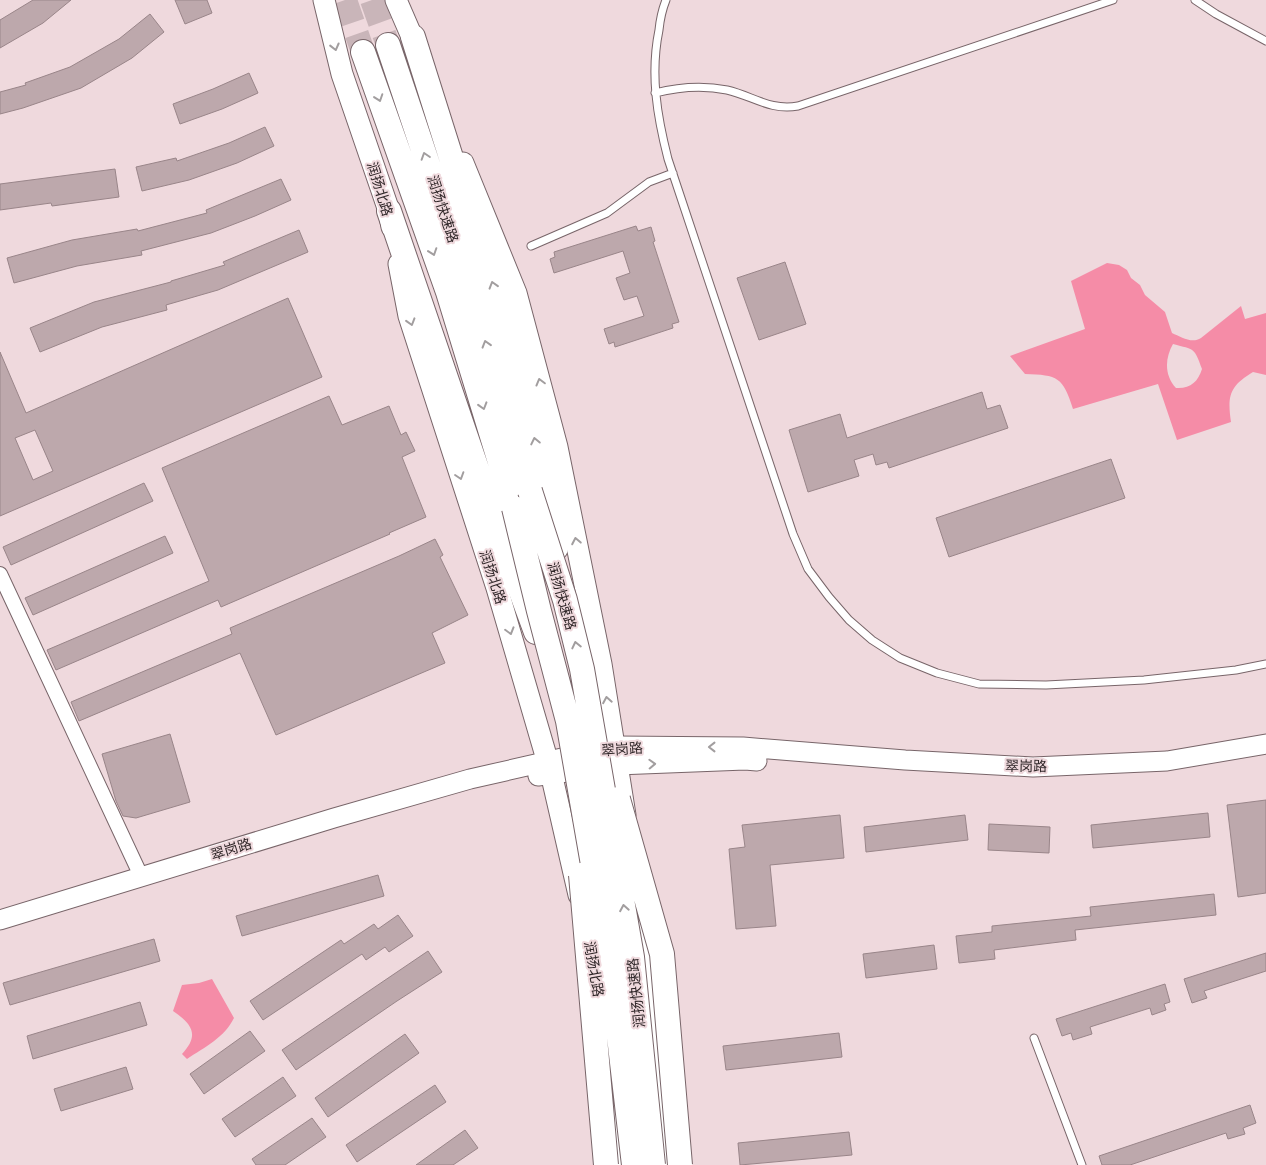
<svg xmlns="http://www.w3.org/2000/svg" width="1266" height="1165" font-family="Georgia,'Noto Sans SC',serif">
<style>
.water{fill:#f58ca7;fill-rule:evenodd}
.building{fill:#bda8ac;stroke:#998589;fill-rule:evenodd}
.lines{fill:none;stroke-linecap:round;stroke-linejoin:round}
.highway-tunnel{stroke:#c9b5b9;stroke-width:24;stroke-dasharray:24 12;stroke-linecap:butt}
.lane-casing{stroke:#786569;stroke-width:9}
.street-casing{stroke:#786569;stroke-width:16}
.secondary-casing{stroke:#786569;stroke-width:21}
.primary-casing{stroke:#786569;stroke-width:23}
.highway-casing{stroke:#786569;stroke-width:26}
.lane{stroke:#fff;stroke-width:7}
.street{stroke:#fff;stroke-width:14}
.secondary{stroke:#fff;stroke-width:19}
.primary{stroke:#fff;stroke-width:21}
.highway{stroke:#fff;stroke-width:24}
.highway-bridge-casing{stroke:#786569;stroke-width:26;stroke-linecap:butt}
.highway-bridge{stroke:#fff;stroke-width:24}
.oneway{stroke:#a29e9f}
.labels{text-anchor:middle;stroke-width:4;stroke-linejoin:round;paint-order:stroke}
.street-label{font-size:14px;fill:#302729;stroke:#efd9dd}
</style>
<rect width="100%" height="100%" fill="#efd9dd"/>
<!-- water -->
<path class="water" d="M1107,263L1119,265L1127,270L1131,278L1140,285L1145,295L1165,312L1172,333C1181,337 1192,344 1201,338L1241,306L1245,319L1266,313V375L1253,372C1230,386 1227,395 1231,422L1177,440L1158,384L1073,409C1063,377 1058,375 1025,374L1010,356L1085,329L1071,281ZM1173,344C1195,350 1194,347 1202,369C1198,382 1190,389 1176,388C1164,375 1165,358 1173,344Z
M212,979L234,1018C224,1038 205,1047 187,1059L182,1054C200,1035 192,1024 173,1011L182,985L199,983Z"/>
<!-- building -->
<path class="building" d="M33,0H71L43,23L0,48V20Z
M175,0H207L212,13L185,24Z
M150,14L164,32L132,58L81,88L23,108L0,114V92L26,85L25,83L70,67L119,39Z
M249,73L258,93L222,109L180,124L173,104L213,89Z
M265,127L274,146L237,163L189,180L142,191L136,167L176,158L177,161L229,143Z
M115,169L119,197L52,206L51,203L0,210V184Z
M281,179L291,200L255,216L211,233L141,251L142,255L77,266L14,283L7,258L72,240L137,229L138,231L207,213L206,210Z
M636,226L638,231L651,227L655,241L653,242L679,322L672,324L673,328L615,347L614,342L609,344L604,329L644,316L637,296L624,300L616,278L630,273L623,251L554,273L550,259L555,257L554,252Z
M299,230L308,252L218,290L166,305L167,310L102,327L40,352L30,328L94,302L171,282V281L225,265L223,262Z
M785,262L806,324L759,340L737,278Z
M288,298L322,377L0,516V352L26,413ZM35,430L53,471L33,480L15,438Z
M982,392L987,409L1000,405L1008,428L889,468L887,462L876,465L873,454L854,460L859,476L808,492L789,430L840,414L847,438Z
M329,396L342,425L389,406L401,435L406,432L415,451L402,457L426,517L389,533L390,534L221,607L218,600L56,670L47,650L209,581L162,468Z
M1111,459L1125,498L949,557L936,518Z
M144,483L153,501L11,565L3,547Z
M165,536L173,553L33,615L25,598Z
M435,539L443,555L440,557L468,615L432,633L445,663L276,735L240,653L79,721L71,702L232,634L230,628L399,556Z
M170,734L190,802L136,818L123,816L116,801L102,754Z
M1266,800V893L1238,897L1227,805Z
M1208,813L1210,837L1093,848L1091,825Z
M840,815L844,858L770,865L776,926L736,929L729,849L745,847L742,825Z
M965,815L968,840L866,852L864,827Z
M989,824L1050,827L1049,853L988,850Z
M378,875L384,896L242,936L236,916Z
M1214,894L1216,915L1075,930L1076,940L994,950L995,959L959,963L956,936L992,932V926L1091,916L1090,907Z
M398,915L413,936L389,952L385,947L366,960L362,954L263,1020L250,1001L341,940L344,944L374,924L378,929Z
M154,939L160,961L10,1005L3,983Z
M934,945L937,969L866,978L863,954Z
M428,951L442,972L397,1001L296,1070L282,1050Z
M1266,953V971L1204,991L1207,998L1192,1003L1184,979Z
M1165,984L1170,1002L1164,1004L1166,1010L1152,1015L1150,1008L1090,1027L1092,1034L1073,1040L1071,1033L1062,1036L1056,1019Z
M140,1002L147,1025L33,1059L27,1036Z
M250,1031L265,1051L204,1094L190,1074Z
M839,1033L842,1057L726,1070L723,1046Z
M405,1034L419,1053L328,1117L315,1098Z
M126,1067L133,1089L61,1111L54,1089Z
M283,1077L296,1096L235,1137L222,1119Z
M435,1085L446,1102L357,1162L346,1145Z
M1250,1105L1256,1123L1243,1128L1245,1134L1228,1139L1226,1133L1130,1165H1102L1099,1156Z
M312,1118L326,1137L285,1165H256L252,1159Z
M465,1130L478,1148L453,1165H416Z
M849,1132L852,1155L740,1165L738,1143Z"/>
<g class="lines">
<!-- highway-tunnel -->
<path class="highway-tunnel" d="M345,0L363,52
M372,0L388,45"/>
<defs>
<path id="lane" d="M666,0C662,10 660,20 659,30C650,74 657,116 668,159L793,534L808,569L829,597L849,620L872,640L900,658L937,673L979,684L1046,685L1144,680L1236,670L1266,664
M1195,0L1216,14L1266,41
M655,93C679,87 702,85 727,90C753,96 770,111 798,106L1113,0
M531,246L607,213L649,182L673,173
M1034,1038L1082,1165"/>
<path id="street" d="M0,574L141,876"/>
<path id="secondary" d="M538,776L617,765L745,760L757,761
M0,920L334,818L470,779L615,746L743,747L905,760L1033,767L1167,761L1266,744"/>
<path id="primary" d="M324,0L342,74L389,211L392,227
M396,0L419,53
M463,163L516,293L557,447L601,664L625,815
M399,264L409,316L497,588L551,773L579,895
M640,907L648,959L666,1165
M608,1068L621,1165"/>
<path id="highway" d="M413,37L523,386L546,489L556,548
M388,45L468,284L530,491
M363,52L448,292L514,508
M389,211L492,513L536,632"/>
</defs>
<!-- lane casing -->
<use href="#lane" class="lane-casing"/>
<!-- street casing -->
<use href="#street" class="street-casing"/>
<!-- secondary casing -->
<use href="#secondary" class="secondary-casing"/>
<!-- primary casing -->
<use href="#primary" class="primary-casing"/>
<!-- highway casing -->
<use href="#highway" class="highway-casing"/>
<!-- lane -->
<use href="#lane" class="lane"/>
<!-- street -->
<use href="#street" class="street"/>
<!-- secondary -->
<use href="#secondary" class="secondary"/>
<!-- primary -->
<use href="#primary" class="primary"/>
<!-- highway -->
<use href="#highway" class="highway"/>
<defs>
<path id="highway-bridge" d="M530,491L565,600L582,669L632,957L653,1165
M514,508L539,611L568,721L611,968L634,1165
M618,799L662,954L680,1165
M581,875L606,1165"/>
</defs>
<!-- highway-bridge casing -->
<use href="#highway-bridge" class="highway-bridge-casing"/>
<!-- highway-bridge -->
<use href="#highway-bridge" class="highway-bridge"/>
</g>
<!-- one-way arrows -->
<defs><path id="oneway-chevron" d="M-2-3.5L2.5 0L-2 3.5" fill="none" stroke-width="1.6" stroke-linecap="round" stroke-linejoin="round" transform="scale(1.25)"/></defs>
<g class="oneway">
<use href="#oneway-chevron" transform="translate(335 47) rotate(76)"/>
<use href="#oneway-chevron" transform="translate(379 98) rotate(71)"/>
<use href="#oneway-chevron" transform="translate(425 156) rotate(-108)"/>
<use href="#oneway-chevron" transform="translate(433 252) rotate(71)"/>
<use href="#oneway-chevron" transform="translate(493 285) rotate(-107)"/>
<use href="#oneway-chevron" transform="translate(411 322) rotate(73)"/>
<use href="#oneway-chevron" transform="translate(486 344) rotate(-107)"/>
<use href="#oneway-chevron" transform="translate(540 382) rotate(-105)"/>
<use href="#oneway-chevron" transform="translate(483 406) rotate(73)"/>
<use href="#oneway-chevron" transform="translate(535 441) rotate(-102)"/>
<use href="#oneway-chevron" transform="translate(460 476) rotate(72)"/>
<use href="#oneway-chevron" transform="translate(576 541) rotate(-101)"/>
<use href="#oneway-chevron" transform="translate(510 631) rotate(74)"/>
<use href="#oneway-chevron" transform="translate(576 645) rotate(-103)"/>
<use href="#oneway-chevron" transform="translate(607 700) rotate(-100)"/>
<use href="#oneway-chevron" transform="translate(712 747) rotate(-180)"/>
<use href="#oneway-chevron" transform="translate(652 764) rotate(-2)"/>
<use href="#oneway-chevron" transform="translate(624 908) rotate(-100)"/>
</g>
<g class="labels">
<!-- street labels -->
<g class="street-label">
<text transform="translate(380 189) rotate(73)" y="5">润扬北路</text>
<text transform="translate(443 209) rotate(72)" y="5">润扬快速路</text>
<text transform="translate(493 577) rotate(72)" y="5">润扬北路</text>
<text transform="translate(562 596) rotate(74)" y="5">润扬快速路</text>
<text transform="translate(622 749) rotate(-4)" y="5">翠岗路</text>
<text transform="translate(1026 766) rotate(1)" y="5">翠岗路</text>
<text transform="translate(231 849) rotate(-17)" y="5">翠岗路</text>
<text transform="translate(594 969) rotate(80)" y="5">润扬北路</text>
<text transform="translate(636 993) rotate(-96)" y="5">润扬快速路</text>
</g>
</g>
</svg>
